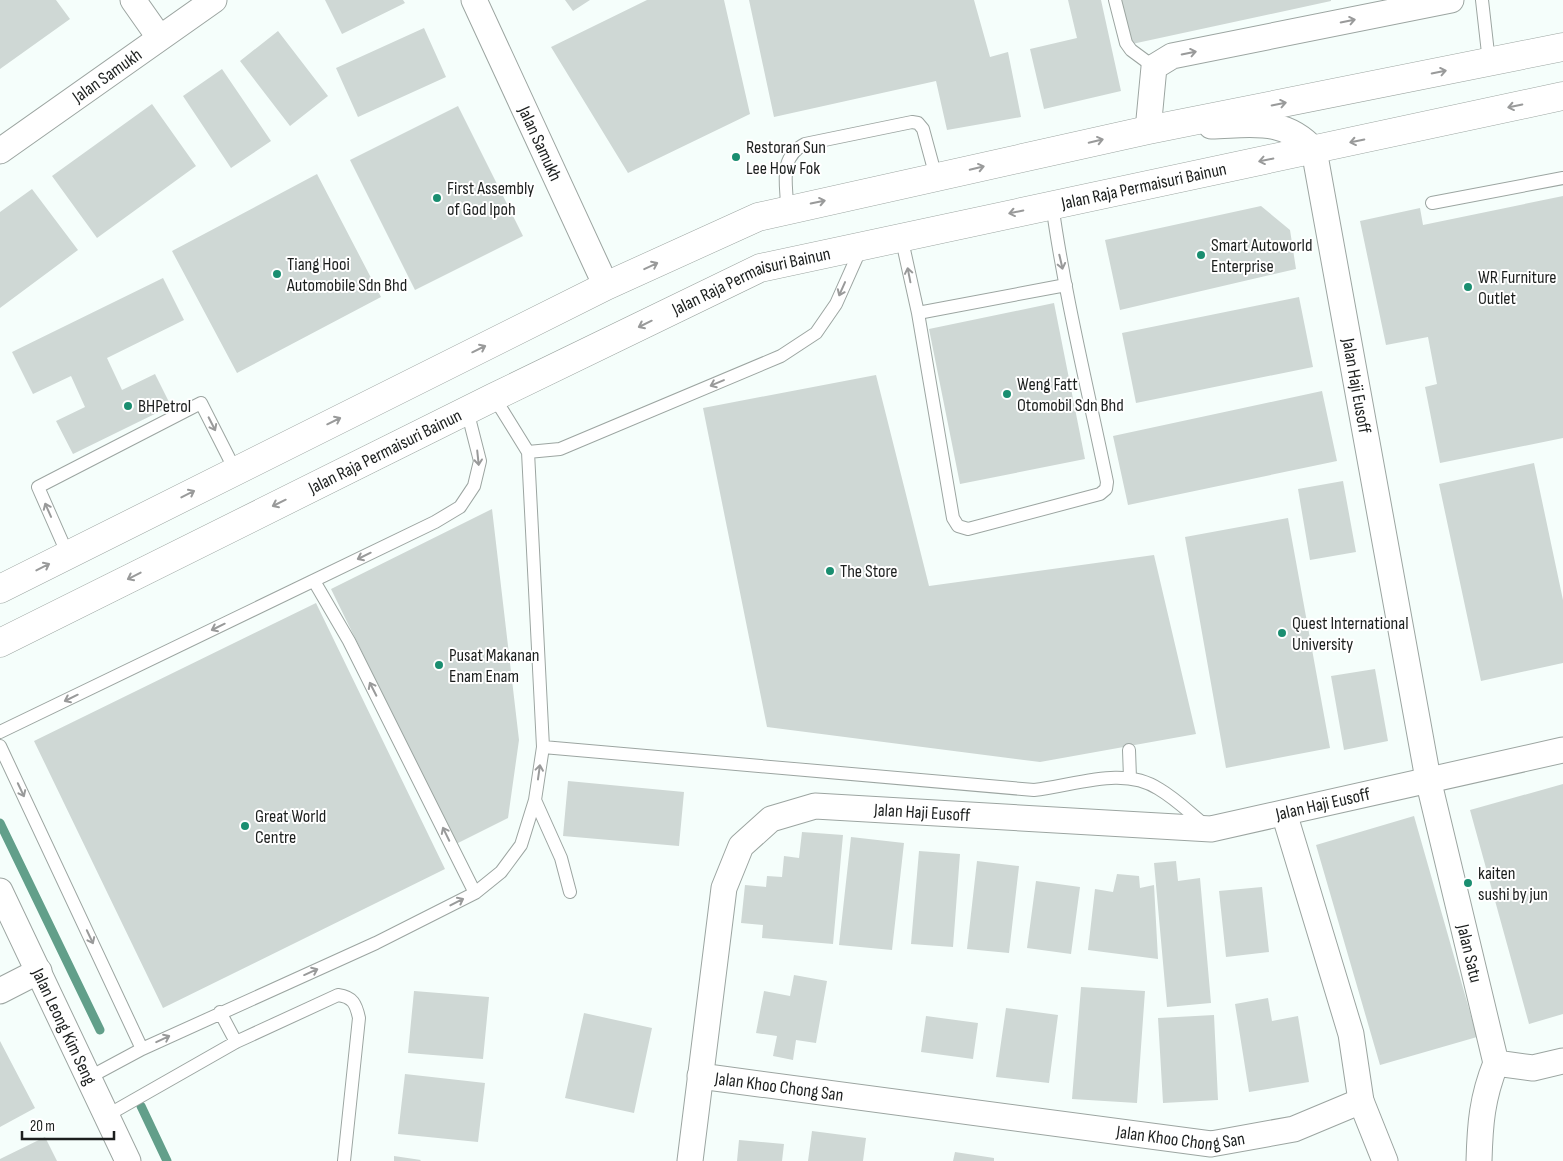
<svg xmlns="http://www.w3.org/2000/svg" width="1563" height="1161" font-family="'Sofia Sans Condensed',sans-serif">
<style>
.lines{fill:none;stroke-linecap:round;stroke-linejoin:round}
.stream{stroke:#629f8a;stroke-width:9}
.building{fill:#cfd8d5}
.lane-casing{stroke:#9ca5a1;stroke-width:14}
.street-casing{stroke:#9ca5a1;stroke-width:27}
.primary-casing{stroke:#9ca5a1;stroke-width:29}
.lane{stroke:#fff;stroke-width:12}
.street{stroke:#fff;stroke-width:25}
.primary{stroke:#fff;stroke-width:28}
.oneway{stroke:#999a9a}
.poi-dot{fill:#1a8e70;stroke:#fff;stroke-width:2}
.labels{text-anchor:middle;stroke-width:4;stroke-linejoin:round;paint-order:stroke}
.street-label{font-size:18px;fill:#1c1f1e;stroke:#fff}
.poi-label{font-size:18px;fill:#1c1f1e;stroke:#fff;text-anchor:start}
</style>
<rect width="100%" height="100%" fill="#f5fefb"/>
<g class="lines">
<!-- stream -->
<path class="stream" d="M0,823L100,1030
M141,1106L167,1161"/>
</g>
<!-- building -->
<path class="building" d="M0,0H56L70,19L0,69Z
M325,0H403L405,3L342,34Z
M565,0H590L573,11Z
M647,0H724L750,114L628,173L551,47Z
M749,0H974L990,57L1008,52L1021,117L947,130L936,81L774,117Z
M1068,0H1101L1121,91L1044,109L1030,49L1077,38Z
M1121,0H1331V1L1132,44Z
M424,28L446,77L358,117L336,68Z
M278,31L328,96L290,126L240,61Z
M222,69L271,141L231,168L183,96Z
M152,104L196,166L97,238L52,176Z
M458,106L523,236L415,290L350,160Z
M317,174L381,297L237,373L172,251Z
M32,189L78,250L0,308V212Z
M1563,196V438L1440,463L1425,387L1437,384L1428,337L1386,345L1360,221L1420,208L1423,225Z
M1261,206L1290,230L1296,269L1120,310L1105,240Z
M163,278L184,320L107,358L122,390L155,374L171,406L73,454L56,421L85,407L71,376L33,394L12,352Z
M1299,297L1313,367L1136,403L1122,333Z
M1054,303L1085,459L960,484L929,329Z
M876,375L929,586L1154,555L1196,734L1040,762L767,727L703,408Z
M1322,391L1337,461L1128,505L1113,436Z
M1534,463L1563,600V663L1481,681L1439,484Z
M1343,481L1356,552L1310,560L1298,489Z
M492,509L519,740L508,818L456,844L331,589Z
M1288,518L1330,748L1226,768L1185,537Z
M316,603L445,869L163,1008L34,741Z
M1375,669L1388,741L1344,750L1331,676Z
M568,781L684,792L679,846L563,836Z
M1563,784V1014L1529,1024L1470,810Z
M1414,816L1477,1037L1380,1065L1316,845Z
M802,832L843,835L833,944L762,938L763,925L741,923L745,885L766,887L767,876L782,877L784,856L799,858Z
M851,837L904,843L892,950L839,945Z
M919,851L960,854L953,947L911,944Z
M977,861L1019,866L1009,953L967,949Z
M1176,861L1178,881L1200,878L1211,1003L1167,1007L1154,863Z
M1117,874L1139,876L1140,888L1154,885L1158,959L1088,950L1095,889L1113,892Z
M1036,881L1080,887L1071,954L1027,948Z
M1262,887L1269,952L1226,957L1219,891Z
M794,975L827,981L816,1043L796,1040L793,1060L773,1056L777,1036L756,1033L764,991L790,996Z
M1081,987L1145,991L1137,1103L1072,1099Z
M414,991L489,997L483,1059L408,1053Z
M1268,998L1272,1021L1298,1016L1309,1082L1249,1092L1235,1004Z
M1006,1008L1058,1015L1049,1083L996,1077Z
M584,1013L652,1028L634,1113L565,1098Z
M1214,1015L1218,1100L1163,1103L1158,1018Z
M926,1016L978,1023L973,1059L921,1052Z
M0,1041L35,1108L0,1127Z
M405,1074L485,1083L478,1142L398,1134Z
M812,1131L866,1138L863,1161H808Z
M45,1137L57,1161H0V1159Z
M739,1140L784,1144L782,1161H737Z
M955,1152L994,1158V1161H953Z
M394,1156L421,1160L420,1161H394Z"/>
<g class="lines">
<defs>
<path id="lane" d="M1115,0L1126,43L1131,50L1154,67
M1482,0L1489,62
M1432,203L1563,178
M1052,204C1065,297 1088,390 1107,482L1106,489L1100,494L968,529L958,526L953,518L918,313L1066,285
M787,208C787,182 778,158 805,144L912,122L918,123L923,129L936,177
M901,236L918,313
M528,452L560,449L781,356L816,333L836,304L861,248
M68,555L38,487L201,403L235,470
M314,581L349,641L475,893
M0,732L435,522L460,507L474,486L480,461L467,410
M0,746L142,1049
M543,747L1034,790C1074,786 1123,765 1159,789C1176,799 1190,813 1205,825
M1129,750L1130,778
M535,800L561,858L570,892
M220,1012L236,1042
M88,1078L142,1049L376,943L475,893L501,872L521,845L535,800L543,747L528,452L494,397
M106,1116L236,1042L338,995C353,997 356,1004 359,1018L344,1161"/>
<g id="street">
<path d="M133,0L159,37"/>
<path id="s1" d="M474,0L606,286"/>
<path id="s2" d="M1211,126C1252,125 1284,117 1314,150L1428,779L1496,1063L1533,1068L1563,1061"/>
<path d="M1148,130L1154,67L1172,56L1451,0"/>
<path id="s3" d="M0,151L214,0"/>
<path id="s4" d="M0,891L128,1161"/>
<path d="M0,991L39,971"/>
<path id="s5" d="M700,1076L1211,1144L1294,1129L1361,1101L1351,1034L1284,813"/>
<path d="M1361,1101L1385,1161"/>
<path id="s6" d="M690,1161L724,888L741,846L771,819L815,806L1211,829L1563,750"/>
<path d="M1479,1161C1480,1124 1482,1098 1496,1063"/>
</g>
<g id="primary">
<path d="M0,589L606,286L758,217L1148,130L1563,47"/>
<path id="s7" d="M0,643L494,397L760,268L1563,96"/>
</g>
</defs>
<!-- lane casing -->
<use href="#lane" class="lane-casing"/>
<!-- street casing -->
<use href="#street" class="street-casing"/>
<!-- primary casing -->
<use href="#primary" class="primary-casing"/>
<!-- lane -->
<use href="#lane" class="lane"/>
<!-- street -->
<use href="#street" class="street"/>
<!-- primary -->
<use href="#primary" class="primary"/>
</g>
<!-- one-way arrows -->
<defs><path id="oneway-shaft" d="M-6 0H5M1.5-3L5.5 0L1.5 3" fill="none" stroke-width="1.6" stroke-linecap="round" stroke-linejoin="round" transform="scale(1.25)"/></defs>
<g class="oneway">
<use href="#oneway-shaft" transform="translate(1348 21) rotate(-11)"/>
<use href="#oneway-shaft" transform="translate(1189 53) rotate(-11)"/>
<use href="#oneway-shaft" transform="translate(1439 72) rotate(-11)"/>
<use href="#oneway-shaft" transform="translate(1279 104) rotate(-11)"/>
<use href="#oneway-shaft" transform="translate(1515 106) rotate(168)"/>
<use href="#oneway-shaft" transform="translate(1096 141) rotate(-13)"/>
<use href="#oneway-shaft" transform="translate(1357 141) rotate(168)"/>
<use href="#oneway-shaft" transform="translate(1266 160) rotate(169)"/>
<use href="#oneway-shaft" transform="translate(977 168) rotate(-13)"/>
<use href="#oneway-shaft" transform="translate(818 202) rotate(-12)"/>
<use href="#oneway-shaft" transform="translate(1016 212) rotate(168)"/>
<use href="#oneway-shaft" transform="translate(1061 262) rotate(77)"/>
<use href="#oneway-shaft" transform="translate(651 266) rotate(-25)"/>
<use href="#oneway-shaft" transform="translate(909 275) rotate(-101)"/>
<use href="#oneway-shaft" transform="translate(842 289) rotate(114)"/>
<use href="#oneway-shaft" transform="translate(645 324) rotate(154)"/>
<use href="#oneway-shaft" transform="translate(479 349) rotate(-26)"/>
<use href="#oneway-shaft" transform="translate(717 383) rotate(157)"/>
<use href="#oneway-shaft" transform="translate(334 421) rotate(-26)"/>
<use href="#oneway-shaft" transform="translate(212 424) rotate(63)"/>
<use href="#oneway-shaft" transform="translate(478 458) rotate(84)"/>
<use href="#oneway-shaft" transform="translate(188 494) rotate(-27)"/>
<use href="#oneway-shaft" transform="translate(279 503) rotate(154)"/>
<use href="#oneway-shaft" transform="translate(48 510) rotate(-114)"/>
<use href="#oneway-shaft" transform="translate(364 556) rotate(154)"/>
<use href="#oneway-shaft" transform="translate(43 567) rotate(-27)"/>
<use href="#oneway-shaft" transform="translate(134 576) rotate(153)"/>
<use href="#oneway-shaft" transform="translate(218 627) rotate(154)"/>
<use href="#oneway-shaft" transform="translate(373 689) rotate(-117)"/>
<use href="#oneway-shaft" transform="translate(71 698) rotate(154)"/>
<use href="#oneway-shaft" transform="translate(539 772) rotate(-82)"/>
<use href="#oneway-shaft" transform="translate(21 790) rotate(65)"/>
<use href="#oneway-shaft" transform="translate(446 834) rotate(-116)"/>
<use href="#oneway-shaft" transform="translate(457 902) rotate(-27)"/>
<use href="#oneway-shaft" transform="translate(90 937) rotate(65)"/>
<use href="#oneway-shaft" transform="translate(311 972) rotate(-24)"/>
<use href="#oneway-shaft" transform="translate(163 1039) rotate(-25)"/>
</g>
<!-- markers -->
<g class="poi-dot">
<circle cx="736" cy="157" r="5"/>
<circle cx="437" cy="198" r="5"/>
<circle cx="1201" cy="255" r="5"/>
<circle cx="277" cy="274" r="5"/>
<circle cx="1468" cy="287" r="5"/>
<circle cx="1007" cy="394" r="5"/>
<circle cx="128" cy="406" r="5"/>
<circle cx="830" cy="571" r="5"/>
<circle cx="1282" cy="633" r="5"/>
<circle cx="439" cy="665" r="5"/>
<circle cx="245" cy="826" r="5"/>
<circle cx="1468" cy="883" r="5"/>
</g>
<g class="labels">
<!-- street labels -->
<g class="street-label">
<text dy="6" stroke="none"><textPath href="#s3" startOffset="131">Jalan Samukh</textPath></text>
<text dy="6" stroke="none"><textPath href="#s1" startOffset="158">Jalan Samukh</textPath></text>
<text dy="6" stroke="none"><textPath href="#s7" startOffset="1240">Jalan Raja Permaisuri Bainun</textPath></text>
<text dy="6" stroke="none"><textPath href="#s7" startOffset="835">Jalan Raja Permaisuri Bainun</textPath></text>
<text dy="6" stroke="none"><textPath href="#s2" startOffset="350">Jalan Haji Eusoff</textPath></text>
<text dy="6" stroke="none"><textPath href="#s7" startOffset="430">Jalan Raja Permaisuri Bainun</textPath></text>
<text dy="6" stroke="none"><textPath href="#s6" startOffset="918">Jalan Haji Eusoff</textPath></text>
<text dy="6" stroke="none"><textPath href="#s6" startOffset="514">Jalan Haji Eusoff</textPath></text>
<text dy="6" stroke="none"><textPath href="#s2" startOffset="929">Jalan Satu</textPath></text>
<text dy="6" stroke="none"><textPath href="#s4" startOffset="150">Jalan Leong Kim Seng</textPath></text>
<text dy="6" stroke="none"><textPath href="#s5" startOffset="80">Jalan Khoo Chong San</textPath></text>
<text dy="6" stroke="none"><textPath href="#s5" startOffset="485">Jalan Khoo Chong San</textPath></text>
</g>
<!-- poi labels -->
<g class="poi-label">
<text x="746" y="153">Restoran Sun<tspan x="746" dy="21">Lee How Fok</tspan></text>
<text x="447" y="194">First Assembly<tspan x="447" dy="21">of God Ipoh</tspan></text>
<text x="1211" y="251">Smart Autoworld<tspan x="1211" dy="21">Enterprise</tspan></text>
<text x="287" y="270">Tiang Hooi<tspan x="287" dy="21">Automobile Sdn Bhd</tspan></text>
<text x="1478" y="283">WR Furniture<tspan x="1478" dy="21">Outlet</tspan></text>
<text x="1017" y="390">Weng Fatt<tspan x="1017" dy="21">Otomobil Sdn Bhd</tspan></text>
<text x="138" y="412">BHPetrol</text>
<text x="840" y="577">The Store</text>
<text x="1292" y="629">Quest International<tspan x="1292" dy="21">University</tspan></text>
<text x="449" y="661">Pusat Makanan<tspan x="449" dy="21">Enam Enam</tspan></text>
<text x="255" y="822">Great World<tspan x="255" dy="21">Centre</tspan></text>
<text x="1478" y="879">kaiten<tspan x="1478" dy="21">sushi by jun</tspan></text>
</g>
</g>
<!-- scale -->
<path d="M22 1131v8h92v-8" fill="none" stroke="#1c1f1e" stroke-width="2.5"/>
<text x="30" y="1131" font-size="15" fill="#1c1f1e" stroke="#ffffff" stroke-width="4" paint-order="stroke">20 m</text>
</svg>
